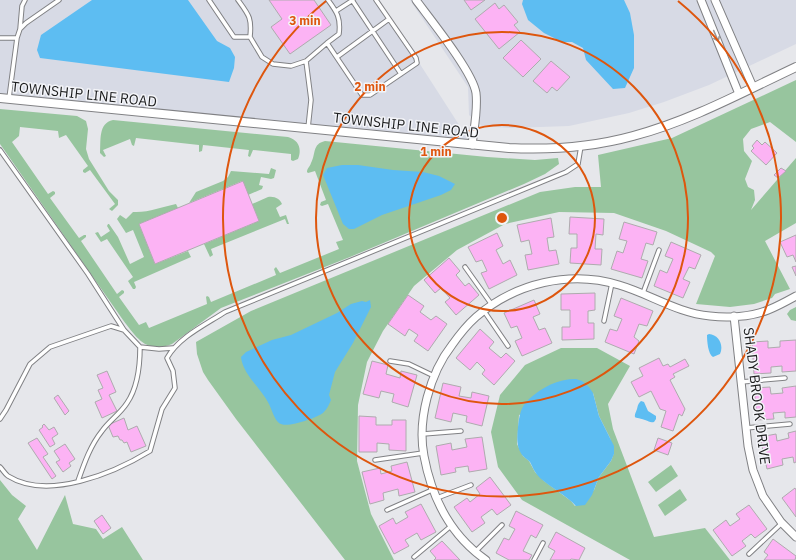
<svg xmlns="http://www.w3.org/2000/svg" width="796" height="560" font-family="'IBM Plex Sans',sans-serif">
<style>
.built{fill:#d7dae5}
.green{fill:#97c59e;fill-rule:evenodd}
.water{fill:#5dbdf2}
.building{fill:#fcb3f4;stroke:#aeabae}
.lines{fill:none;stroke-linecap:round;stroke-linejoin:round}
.service-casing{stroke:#808184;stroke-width:5.5}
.minor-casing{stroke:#808184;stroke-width:9}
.tertiary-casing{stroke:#808184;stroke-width:10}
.service{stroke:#fff;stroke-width:3.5}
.minor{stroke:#fff;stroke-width:7}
.tertiary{stroke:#fff;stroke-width:8}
.oneway{stroke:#99999a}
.ring{fill:none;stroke:#de560d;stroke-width:2}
.labels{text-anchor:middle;stroke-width:3;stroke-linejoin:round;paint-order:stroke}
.street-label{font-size:14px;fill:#1c1d1e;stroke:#f3f4f8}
.centre{fill:#de560d;stroke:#f3f4f8;stroke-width:2}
.ring-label{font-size:12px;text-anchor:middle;font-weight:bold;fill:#de560d;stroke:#f3f4f8;stroke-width:3;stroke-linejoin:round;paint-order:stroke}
</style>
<rect width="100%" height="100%" fill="#e6e7eb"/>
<!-- built -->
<path class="built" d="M0,0H376L416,58L472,145L0,98Z
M410,0H796V44L709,85L664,102L629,113L569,126L511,128L482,126L469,115L468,87Z"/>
<!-- green -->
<path class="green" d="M796,80V142L770,122L751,129L743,139L744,151L752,161L745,179L748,187L754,190L755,200L751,210L796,158V223L765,241L790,289L775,294L772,298L754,304L730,307L696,304L715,256L711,252L666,231L614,213L559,212L505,224L457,250L414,286L383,331L367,362L358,405L357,461L371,514L394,560H345L236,419L208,380L203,372L197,354L196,342L251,311L540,192L575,187H601L598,155L672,138Z
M0,109L77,116L86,121L88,129L86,149L89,159L109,191L118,200V205L112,211L109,209L115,204L90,170L85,173L83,172V170L88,166L66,135L59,138L58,131L20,127L19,136L12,142L48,194L53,191L55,192V194L50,198L79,238L84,235H86V237L81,241L117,294L122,290L124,291V293L119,297L139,325L146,322L149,328L207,304L206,297L207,296L209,297L211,302L276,275L274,269L276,267L280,273L339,249L336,242L343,240L328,204L322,206L320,205L321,202L326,200L315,171L308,173L307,172C307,168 310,167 311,163C316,154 312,144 325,141L487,157L535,160L558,158L559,164L545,174L524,184L350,257L221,308L172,344C146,354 137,338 123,320L0,144Z
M113,120L288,137C299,140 302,149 298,159L293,161L291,160V154L253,150L250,157L248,156L249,150L203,145L202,151L199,152V145L136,138L134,146L132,145L130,139L103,150L106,156L104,157L100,153C101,141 98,123 113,120Z
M271,168L276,170L274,178L271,179L261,177L259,185L263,186L262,189L248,195L242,181L189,203L196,192L223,181L228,177L231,171L269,174Z
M268,197C275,196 280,199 282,204L276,208L280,217L286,215L289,224H287L285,219L211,249L213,255L210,257L204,244L259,221L252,204Z
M176,204L178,208L139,224L155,264L188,251L191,257L134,282L136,287L135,289H133L128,281L133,277L107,239L101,242L95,233L98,232L101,237L110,231L107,226L108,224H109L118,237L130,264L144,257L133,230L126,233L117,219L120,215L126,219L133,212C148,213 161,207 176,204Z
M796,307V321L791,320L787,314L790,310Z
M561,348H597L630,366L608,404L613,429L654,537L705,528L730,560H630L522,500L498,467L491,432L500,395L525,365ZM593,393L599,416L610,438L614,453L611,461L599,477L594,490L575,506L571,501L544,481L535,472L529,461L523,456L517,444L519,415Z
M671,465L678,476L656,492L648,482Z
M0,480L12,495L26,506L18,519L37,550L65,495L73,524L96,529L103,539L122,527L143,560H0Z
M680,489L687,500L665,516L658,505Z"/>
<!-- water -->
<path class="water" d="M92,0H188L217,41L230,48L235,57L234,68L229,82L40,58L37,50L41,35Z
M523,0H624L630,13L634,35V68L625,88L613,89L586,60L583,48L572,42H562L544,33L528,20L522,4Z
M342,165H358L393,170L423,172L439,176L455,184L451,190L441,195L382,215L354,229H349L343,224L323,175L327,168Z
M370,300L371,307L353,343L335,372L329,395L331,400C329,405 327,409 323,413C316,418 286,429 279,423C274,419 272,410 269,404C261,388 243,375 241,357L246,352L272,340L291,335L337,313L351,304L362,301L366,302Z
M709,334C719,335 724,345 720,354L713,357C708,354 707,341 707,335Z
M576,379L582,381L589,387L593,393L599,416L614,446V454L611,461L599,477L592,495L585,505L576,506C566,495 551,488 540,478C535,473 533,468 530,462C528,460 525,458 523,456C516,448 517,437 518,427C519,416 521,406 529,399C543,387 557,379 576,379Z
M641,401L644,402L648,411L656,416V419L654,422C650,423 649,421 645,420C636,416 632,421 637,409C638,405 638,404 641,401Z"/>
<!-- building -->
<path class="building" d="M269,0H314L331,25L290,54L271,27L282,19Z
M464,0H485L471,10Z
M495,3L499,9L504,5L518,22L514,25L520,32L499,49L475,19Z
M521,40L541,59L523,77L503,58Z
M551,61L570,77L557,91L552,87L547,93L533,81Z
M757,140L762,145L765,142L777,153L766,165L751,151L754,148L752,146Z
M781,168L786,171L778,178L774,175Z
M243,181L259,221L155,264L139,224Z
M570,217L604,219L603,235L596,234L595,249H602L601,265L570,263L571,248H577V234H569Z
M551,218L554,237L547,238L549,251L556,250L559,264L528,270L525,255L532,254L529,240L521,242L517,225Z
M624,222L657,232L653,245L646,243L641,259L648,261L642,278L611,269L617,251L623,253L627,241L619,239Z
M497,233L503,246L496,250L503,264L510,260L517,275L489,289L481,273L487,271L482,260L476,262L468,247Z
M796,235V262L793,255L787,257L780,242Z
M671,242L701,255L695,269L689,267L683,279L690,282L683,298L654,286L660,270L667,273L673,259L665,256Z
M449,258L460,271L456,275L465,286L469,283L479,295L456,315L445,302L450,298L441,288L435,293L424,280Z
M796,266V276L792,267Z
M595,293V310L588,311V323H594V339L562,340V327H570V310H561V294Z
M408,295L424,306L420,312L431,320L436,316L447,324L428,351L414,341L418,335L409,329L405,336L388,324Z
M621,298L653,311L647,326L639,324L634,337L639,341L634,354L605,342L610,329L617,331L622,319L614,316Z
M534,300L540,314L533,317L539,330L545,328L552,343L522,356L515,341L522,338L517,326L511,328L504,313Z
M480,329L494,342L489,348L501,358L506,353L515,361L494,385L482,374L485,370L477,362L470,370L456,358Z
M796,340V371L782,372V366L771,367V373L754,374L752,342L768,341V348L780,347V341Z
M659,358L663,366L668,364L670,367L685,359L689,366L673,374L675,377L670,380L685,409L682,416L679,414L673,431L661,427L666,411L660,409L651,391L639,397L631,382L643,376L639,368Z
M372,361L388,365L386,374L400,378L401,371L417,375L408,407L392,402L394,394L381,391L379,398L363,394Z
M107,371L116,392L109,395L117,411L102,418L95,402L102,399L98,390L103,388L97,375Z
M443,383L461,387L459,396L471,398L472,392L489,396L482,426L466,422L467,416L453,413L451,422L435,418Z
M796,386V417L785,418V412L773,413L774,419L757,420L754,388L770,387L771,394L783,393L782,388Z
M58,395L69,411L65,415L54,398Z
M359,416L376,417V425H392V420H406V451L389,450V444L377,443V452H359Z
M124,418L128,430L137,426L146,446L131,452L127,442L124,443L122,440H120L118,436L113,437L108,425Z
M44,424L49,430L54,427L58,434L52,438L55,444L50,447L39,430L43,427L42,426Z
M796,431V462L794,463L793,457L782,459L783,465L767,469L760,437L776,434L777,441L789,438L788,433Z
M482,437L487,469L469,472L468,466L455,468L456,472L441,475L436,446L451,443L452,450L467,447L465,439Z
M37,438L48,454L43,457L56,476L52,479L28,443Z
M658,438L672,443L668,455L654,450Z
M65,444L75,459L69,463L71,466L63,472L56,462L60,460L54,451Z
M407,462L415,492L399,496L398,489L383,493L384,500L370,504L362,472L380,468L381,474L392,471L391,466Z
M490,477L511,505L497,515L492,509L481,517L485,523L472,532L454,507L467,498L470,502L480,494L476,488Z
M795,488L796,490V517L782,498Z
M421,504L436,532L421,540L417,533L405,540L409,546L394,554L379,526L393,518L396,524L408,517L405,512Z
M749,505L767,529L755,538L751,534L742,541L746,546L732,556L713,530L726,520L730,526L740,519L736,514Z
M516,511L543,525L536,538L531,535L523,551L532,555L529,560H509L496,553L504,538L509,540L515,529L509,526Z
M102,515L111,528L103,534L94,521Z
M556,532L585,548L579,560L571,559L570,560H550L555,551L548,547Z
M773,539L796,556L795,560H764L768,555L764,552Z
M442,541L460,560H434L436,558L430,551Z"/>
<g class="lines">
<defs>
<path id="service" d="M209,0L234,37H250L262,57L273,64L291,66L306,61
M238,0C249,15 252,18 250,37
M352,0L401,74
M336,11L353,0
M20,29L22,6L25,0
M0,38H17L9,98
M17,38L20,29L26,23L59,0
M327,43L339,34C341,18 337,12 328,0
M337,57L389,19
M308,128L311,100L306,61L327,43L362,95H370L417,63L416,58L376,0
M0,150L88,274L124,330
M465,267L492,305
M643,293L659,250
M484,311L508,346
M604,321L612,283
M390,361L409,364L434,376
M741,382L785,378
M0,419L6,410L30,364L50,347L111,326L124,330L140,347L159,349L173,348
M746,428L790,424
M423,434L461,431
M375,460L423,453
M0,467C3,470 5,474 8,476C48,501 114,473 150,451L162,409L175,388L173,371L167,358C179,337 205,325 225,312L566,172L578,164L581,146
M78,481C84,464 90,446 102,431C109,421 120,414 127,403C138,387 140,366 140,347
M437,498L471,485
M387,510L432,490
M476,551L502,525
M749,554L782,523
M414,557L451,526
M534,560L543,543"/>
<path id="minor" d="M416,0C430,19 473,72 476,93C478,110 474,128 472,145
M701,0L739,94
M715,0L753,87
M734,316L748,446L753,470L763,496L781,522L796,537
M486,560C450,535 432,499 424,456C417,420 430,373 452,345C459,335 467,325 476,317C515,283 570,270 619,285C650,294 677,313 710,316C728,318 751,317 768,310C778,306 787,301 796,296"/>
<path id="tertiary" d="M0,98L509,148C550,150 593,147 633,136C690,121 743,92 796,67"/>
</defs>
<!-- service casing -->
<use href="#service" class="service-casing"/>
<!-- minor casing -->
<use href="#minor" class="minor-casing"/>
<!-- tertiary casing -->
<use href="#tertiary" class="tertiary-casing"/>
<!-- service -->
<use href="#service" class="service"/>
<!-- minor -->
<use href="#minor" class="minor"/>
<!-- tertiary -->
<use href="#tertiary" class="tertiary"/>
</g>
<!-- one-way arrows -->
<defs><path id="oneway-shaft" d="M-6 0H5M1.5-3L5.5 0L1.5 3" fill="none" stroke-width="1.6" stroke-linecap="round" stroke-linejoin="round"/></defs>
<use class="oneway" href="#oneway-shaft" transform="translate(716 36) rotate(67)"/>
<!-- distance rings -->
<g class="ring">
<circle cx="502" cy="218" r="93"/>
<circle cx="502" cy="218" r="186"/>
<path d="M678 1A279 279 0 1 1 326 1"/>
</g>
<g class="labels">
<!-- street labels -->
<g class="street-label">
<text transform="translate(84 94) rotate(6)" y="5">TOWNSHIP LINE ROAD</text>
<text transform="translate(406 125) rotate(6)" y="5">TOWNSHIP LINE ROAD</text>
<text transform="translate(757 396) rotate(83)" y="5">SHADY BROOK DRIVE</text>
</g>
</g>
<circle cx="502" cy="218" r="6" class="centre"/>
<g class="ring-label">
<text x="305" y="25">3 min</text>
<text x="370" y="91">2 min</text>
<text x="436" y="156">1 min</text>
</g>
</svg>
